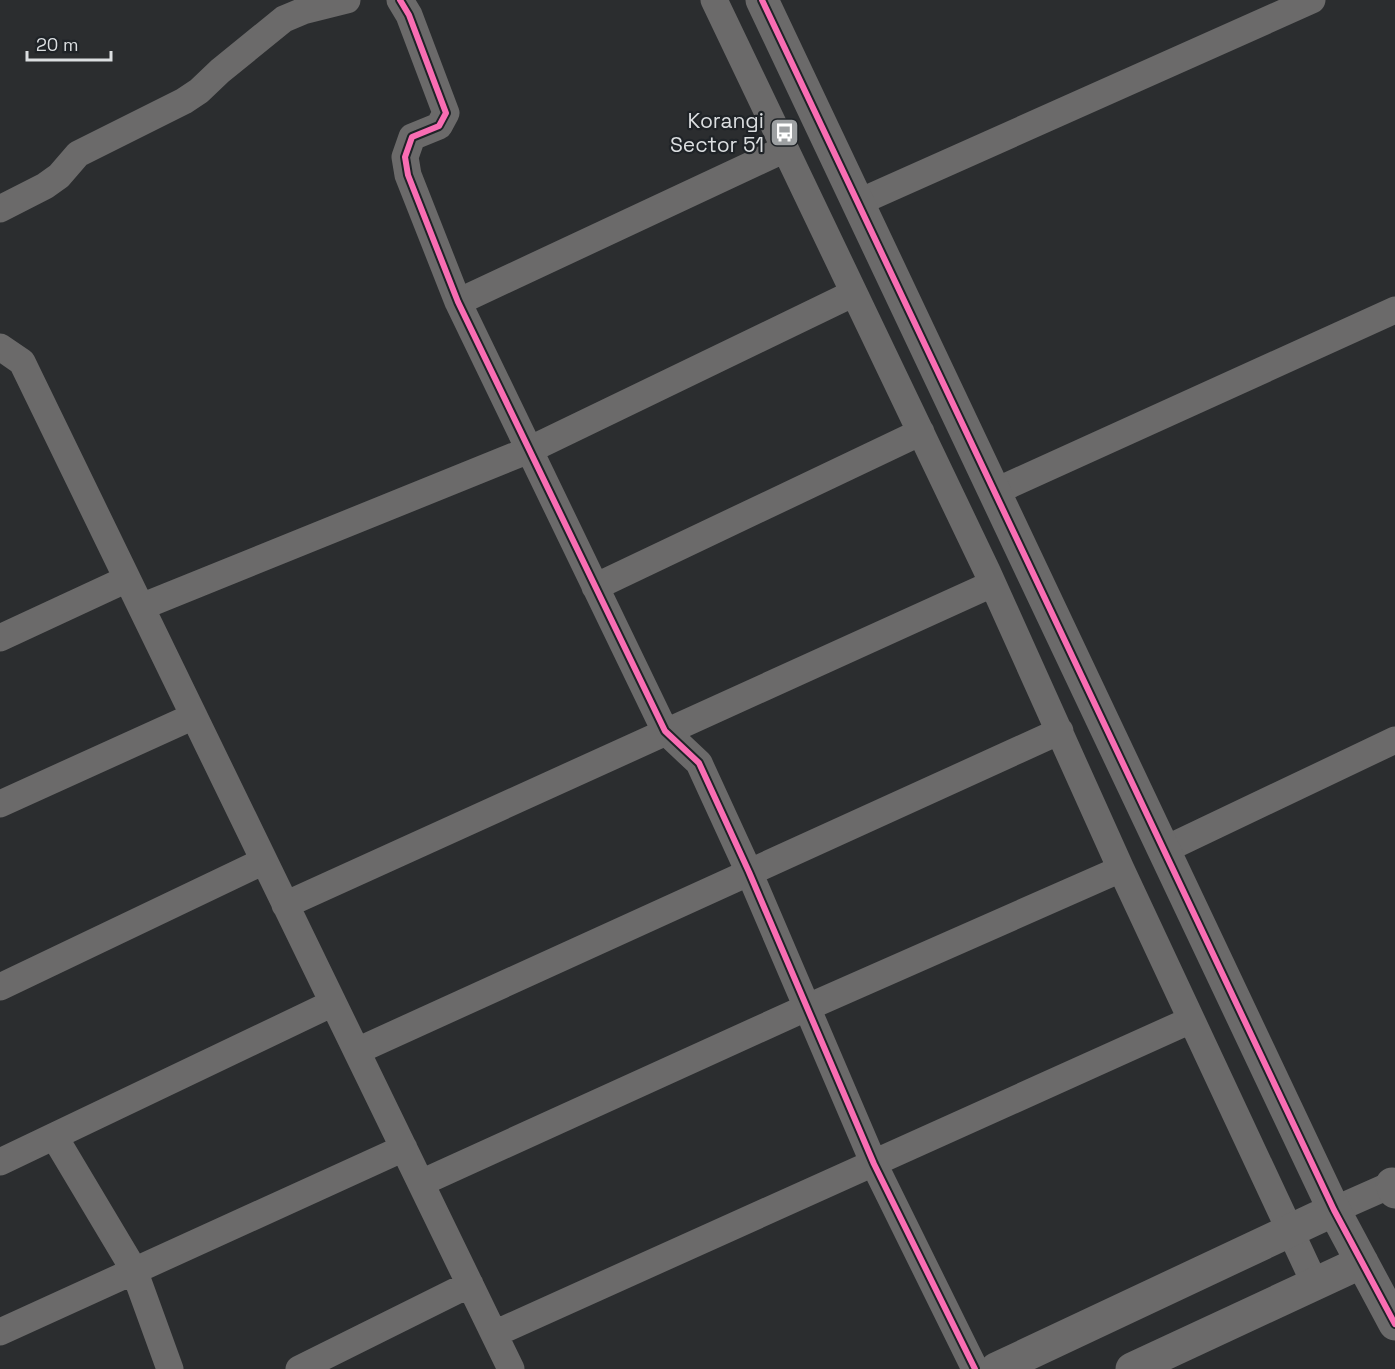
<svg xmlns="http://www.w3.org/2000/svg" width="1395" height="1369" font-family="'Space Grotesk',sans-serif">
<style>
.lines{fill:none;stroke-linecap:round;stroke-linejoin:round}
.minor{stroke:#6b6a6a;stroke-width:27}
.tertiary{stroke:#6b6a6a;stroke-width:33}
.cycleway-casing{stroke:#1f2327;stroke-width:10}
.cycleway{stroke:#f96db3;stroke-width:6}
.labels{text-anchor:middle;stroke-width:4.5;stroke-linejoin:round;paint-order:stroke}
.poi-label{font-size:21px;fill:#dbdee0;stroke:#1f2327;text-anchor:end}
</style>
<rect width="100%" height="100%" fill="#2b2d2f"/>
<g class="lines">
<!-- minor -->
<path class="minor" d="M400,0L409,15L446,113L439,126L412,137L405,157L408,175L458,302L665,731L699,763L749,872L874,1164L975,1369
M714,0L987,571L1121,869L1315,1284
M857,203L1312,0
M0,209L45,186L59,176L78,154L184,101L199,91L220,71L284,19L303,11L347,0
M458,302L785,149
M0,347L22,362L511,1369
M994,492L1395,310
M595,587L921,432
M141,607L529,450L854,293
M0,638L127,579
M0,804L194,716
M1164,850L1395,740
M285,905L992,584
M0,987L264,861
M357,1051L1060,731
M54,1136L134,1270L170,1369
M0,1162L333,1003
M421,1183L808,1007L1121,869
M1334,1210L1395,1183
M0,1332L404,1148
M494,1334L1191,1020
M299,1369L470,1284"/>
<!-- tertiary -->
<path class="tertiary" d="M762,0L1334,1210L1395,1324
M1392,1184L1395,1192
M996,1369L1334,1210
M1132,1369L1362,1262"/>
<defs>
<path id="cycleway" d="M400,0L409,15L446,113L439,126L412,137L405,157L408,175L458,302L665,731L699,763L749,872L874,1164L975,1369
M762,0L1334,1210L1395,1324"/>
</defs>
<!-- cycleway casing -->
<use href="#cycleway" class="cycleway-casing"/>
<!-- cycleway -->
<use href="#cycleway" class="cycleway"/>
</g>
<!-- icons -->
<defs>
<symbol id="bus-square" viewBox="-11 -11 22 22"><rect x="-9" y="-9" width="18" height="18" rx="4" fill="#9da0a2" stroke="#1f2327"/><path d="M-5-6H5V4H4V6H2V4H-2V6H-4V4H-5ZM-3.5-4V0h7V-4ZM-3.5 1.2v1.5H-2V1.2ZM2 1.2v1.5H3.5V1.2Z" fill="#fff"/></symbol>
</defs>
<g fill-rule="evenodd">
<use href="#bus-square" x="768" y="116" width="33" height="33"/>
</g>
<g class="labels">
<!-- poi labels -->
<g class="poi-label">
<text x="764" y="128">Korangi<tspan x="764" dy="24">Sector 51</tspan></text>
</g>
</g>
<!-- scale -->
<path d="M27 51v9h84v-9" fill="none" stroke="#dbdee0" stroke-width="3"/>
<text x="36" y="51" font-size="18" fill="#dbdee0" stroke="#1f2327" stroke-width="4.5" paint-order="stroke">20 m</text>
</svg>
